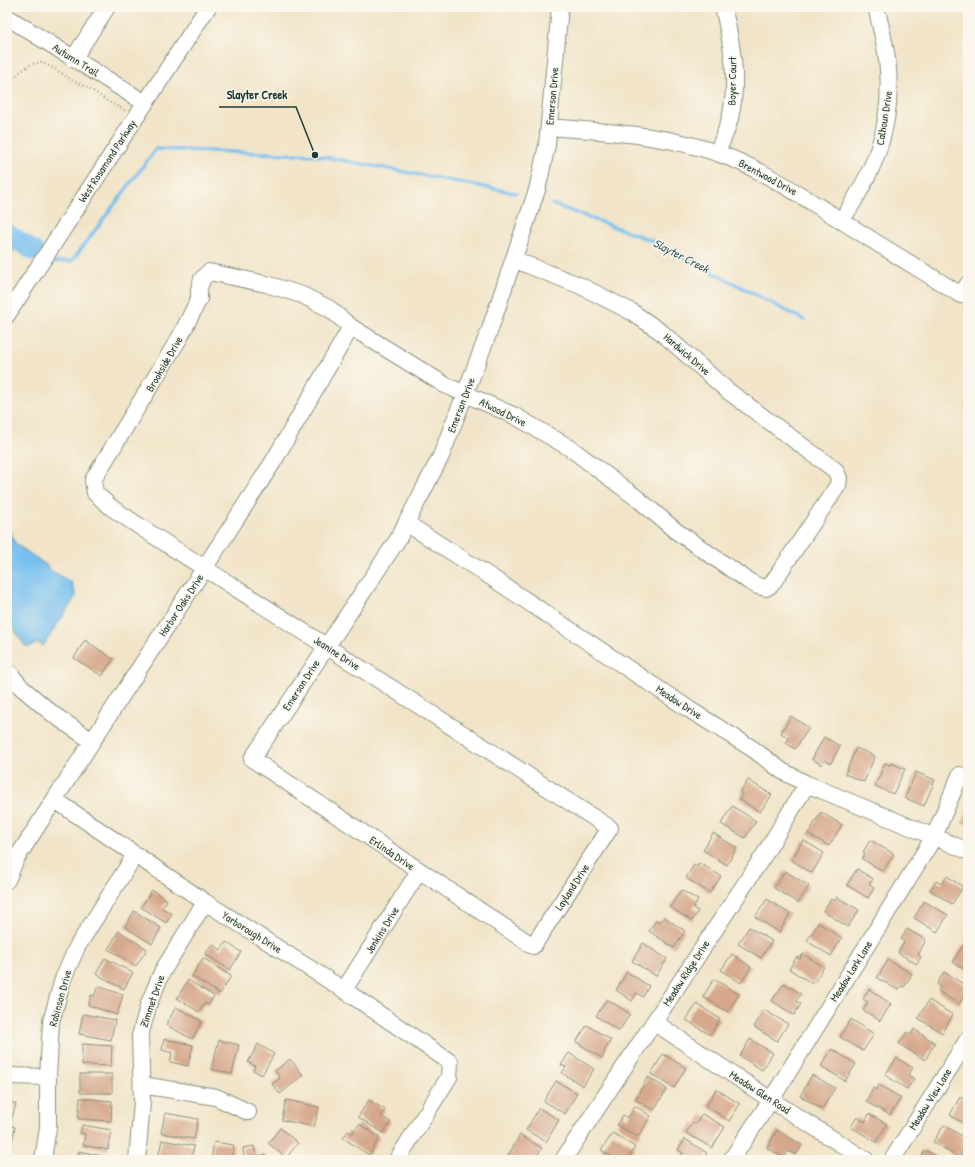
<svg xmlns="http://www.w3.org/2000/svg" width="975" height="1167" font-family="'Patrick Hand',sans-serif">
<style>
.green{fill:#90c374;stroke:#588054}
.water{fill:#77bfef;stroke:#4b7e92}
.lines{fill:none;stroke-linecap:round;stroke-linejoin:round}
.stream{stroke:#77bfef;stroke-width:3.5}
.river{stroke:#77bfef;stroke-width:20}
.building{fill:#d6a78b}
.minor-casing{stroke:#88907e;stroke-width:18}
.path{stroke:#88907e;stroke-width:2;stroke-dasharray:1 3;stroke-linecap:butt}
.minor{stroke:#fff;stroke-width:16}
.labels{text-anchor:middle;stroke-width:3;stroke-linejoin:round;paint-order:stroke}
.street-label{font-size:11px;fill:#1f3d34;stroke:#fbf7ec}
.water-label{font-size:12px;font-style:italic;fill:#355e63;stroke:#fbf7ec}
.leader{fill:none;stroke:#1f3d34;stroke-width:1.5}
.callout-dot{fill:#1f3d34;stroke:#fbf7ec;stroke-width:1.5}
.callout-label{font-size:12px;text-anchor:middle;font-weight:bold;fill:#1f3d34;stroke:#fbf7ec;stroke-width:3;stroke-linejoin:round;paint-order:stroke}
</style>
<rect width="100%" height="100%" fill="#fbf7ec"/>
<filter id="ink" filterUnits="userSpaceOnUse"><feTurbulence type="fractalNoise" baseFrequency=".025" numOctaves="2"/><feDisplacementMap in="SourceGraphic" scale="8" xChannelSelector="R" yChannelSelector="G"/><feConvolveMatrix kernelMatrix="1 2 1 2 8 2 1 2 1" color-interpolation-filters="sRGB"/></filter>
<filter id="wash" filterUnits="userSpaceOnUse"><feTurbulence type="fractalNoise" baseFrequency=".012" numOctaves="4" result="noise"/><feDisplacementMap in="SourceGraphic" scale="16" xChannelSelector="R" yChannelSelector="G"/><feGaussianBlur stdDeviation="0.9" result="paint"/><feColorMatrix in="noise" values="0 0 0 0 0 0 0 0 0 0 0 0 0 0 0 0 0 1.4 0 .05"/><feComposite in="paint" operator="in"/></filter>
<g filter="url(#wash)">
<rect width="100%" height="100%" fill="#f1e4c8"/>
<!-- green -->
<path class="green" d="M7,231L20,240L7,260Z"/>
<!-- water -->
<path class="water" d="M7,524L16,544L46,565L50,570L71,582L76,596L43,646L38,643L29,647L25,646L7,618Z"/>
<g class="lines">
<!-- stream -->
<path class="stream" d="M552,204L653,241L804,320
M51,262L72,261L156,149L315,155L516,193"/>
<!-- river -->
<path class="river" d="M7,233L34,251"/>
</g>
<g id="blocks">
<!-- building -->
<path class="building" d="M85,640L113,659L102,676L74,658Z
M791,716L809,728L795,749L786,743L789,738L781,733Z
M824,737L840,746L831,763L825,760L822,765L812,759Z
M856,748L875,756L864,782L845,774Z
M885,763L890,765L891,763L905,769L893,794L875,786Z
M916,772L935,780L924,806L905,798Z
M748,780L772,795L760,812L739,799L742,794L740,792Z
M732,806L756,821L745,838L721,824Z
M968,810V825L962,823Z
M821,812L842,825L829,846L808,834Z
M713,833L737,848L727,865L703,850Z
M803,840L824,853L812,873L791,860Z
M870,840L894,854L883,871L862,859L865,853L863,852Z
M699,863L721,876L710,893L686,878L694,865L697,867Z
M857,869L873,879L869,885L874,888L868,898L847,885Z
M785,871L809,886L798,903L774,888Z
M947,876L963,887L952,904L930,890L936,881L942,884Z
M152,890L167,900L162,908L172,914L166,923L141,907Z
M681,890L698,900L693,908L698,911L692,921L670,907Z
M837,897L859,910L848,927L823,911L831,899L835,901Z
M767,899L790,914L779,932L755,917Z
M924,901L948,915L937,932L914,918Z
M134,911L161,928L152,944L125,927Z
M664,917L685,931L674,948L649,931L656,920L660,922Z
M818,923L842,938L831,956L807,941Z
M749,927L772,941L761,958L738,944Z
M907,929L926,940L918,955L921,957L917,964L898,953L904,942L901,939Z
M119,931L147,949L136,966L108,949Z
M226,942L241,952L230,970L205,954L212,944L221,950Z
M643,943L667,959L656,976L632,961Z
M963,945L968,948V972L953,962Z
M732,954L751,967L741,983L721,970Z
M803,954L824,967L813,984L789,969L797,957L800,959Z
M105,958L133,973L124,989L96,974Z
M203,958L231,976L220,994L192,976Z
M888,960L912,974L904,987L901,986L898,990L877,978Z
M627,972L649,986L643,997L637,993L632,1001L616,990Z
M944,972L968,987V990L959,1004L938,991L940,987L937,984Z
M714,979L739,994L728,1012L703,997Z
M188,980L214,996L208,1005L205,1003L199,1012L177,998Z
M784,983L801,994L796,1001L801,1004L794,1015L772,1001Z
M98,986L123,995L117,1015L88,1005L91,995L94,996Z
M869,989L891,1004L880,1021L863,1010L868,1002L863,999Z
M607,999L630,1014L619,1031L596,1016Z
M929,1000L953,1015L942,1033L918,1018Z
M697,1004L720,1019L710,1035L686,1020Z
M176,1007L202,1021L192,1039L166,1025Z
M764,1010L788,1024L777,1041L754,1027Z
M83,1014L115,1020L111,1040L79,1034Z
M851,1019L874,1034L863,1051L840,1037Z
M587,1025L611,1040L604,1051L605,1052L602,1058L576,1042Z
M914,1029L935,1043L925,1060L899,1044L907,1032L911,1035Z
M164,1039L193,1045L188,1066L170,1062L172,1053L162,1050Z
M750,1039L773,1053L762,1070L740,1056Z
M219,1040L239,1045L232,1074L211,1069Z
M82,1044L112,1046L111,1066L82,1065Z
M258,1044L274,1054L262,1075L253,1070L255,1066L248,1062Z
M832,1049L856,1064L845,1081L821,1066Z
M569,1053L594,1069L583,1086L562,1073L566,1067L561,1065Z
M663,1054L686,1068L674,1088L651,1074Z
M897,1058L913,1068L908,1075L914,1079L907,1089L885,1075Z
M290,1059L303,1075L280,1094L272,1084L280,1078L275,1071Z
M80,1074H112V1093H80Z
M812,1075L835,1088L822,1109L800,1096Z
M648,1077L667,1089L654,1110L635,1099Z
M556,1081L577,1093L565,1114L544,1101Z
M879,1085L901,1098L890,1115L866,1102L873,1088L876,1090Z
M716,1089L740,1104L729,1121L706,1106Z
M960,1097L968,1102V1126L950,1115Z
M80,1098L112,1101L111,1121L78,1119Z
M286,1100L319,1107L314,1127L282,1120Z
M369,1100L385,1110L381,1116L391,1122L383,1133L358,1117Z
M7,1101L16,1104L11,1121L7,1120Z
M635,1106L651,1116L638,1137L617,1125L623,1115L628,1118Z
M539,1108L559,1120L546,1142L526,1130Z
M165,1113L198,1119L194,1139L161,1133Z
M702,1114L725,1127L712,1148L686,1133L693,1122L696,1124Z
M869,1114L887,1124L876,1142L851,1127L857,1117L865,1122Z
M359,1124L380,1137L369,1155L343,1138L348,1131L352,1134Z
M7,1125L15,1127L11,1147L7,1146Z
M82,1125L111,1130L108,1150L83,1145L85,1134L80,1133Z
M944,1125L965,1138L962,1143L966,1146L959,1158L933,1142Z
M280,1128L298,1143L286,1158L268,1143Z
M777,1130L802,1145L796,1155L788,1151L784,1158L767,1148Z
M613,1133L635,1147L627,1160H617L601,1150Z
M520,1135L542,1148L534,1160H513L507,1157Z
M685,1139L707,1153L703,1160H679L683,1153L678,1150Z
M162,1140L194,1146L191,1160H168L158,1158Z
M214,1142L234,1145L231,1160H211Z
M254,1146L256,1156L265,1155L266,1160H244L243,1148Z
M925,1150L942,1160H919Z
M79,1151L107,1157V1160H77Z"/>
</g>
</g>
<g filter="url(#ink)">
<use href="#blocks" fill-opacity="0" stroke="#88907e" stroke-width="1"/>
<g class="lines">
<defs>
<path id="minor" d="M7,17L145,103
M73,59L107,7
M550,127C606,132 663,134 717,153C763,169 801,196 842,221C881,246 921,270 961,295L968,284
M717,153C722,141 727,130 730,118C739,81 732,43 723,7
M841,221C873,174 893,128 888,70C887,49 881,28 876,7
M515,260L581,286L632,312L661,332L728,391L835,470L839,478L838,485L771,585L766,588L758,586L750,582L676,531L638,499L570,448L515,416L445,385L351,327L330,309L302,295L266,284L209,272L202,279L199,289V299L180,337L93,480L95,493L112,508L145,530L610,828L533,946L252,759L398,539L441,456L490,329L537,190L547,145L560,7
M7,315L208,7
M406,523L494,579L690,710L753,749L782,771L807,784L968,851
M7,670L22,688L54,715L92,741
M55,800L205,902L344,990L450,1062L449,1077L397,1160
M7,880L16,859L273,462L351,327
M344,990L419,871
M654,1022L771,1100L866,1160
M7,1076L48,1077
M142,1085L216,1097L248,1112
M43,1160L48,1127V1077L51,1022L63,979L77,947L135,855
M137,1160L142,1102L140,1036L149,1003L162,972L205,902
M563,1160L764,855L807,784
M731,1160L771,1100L934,837L960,775
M892,1160L968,1039"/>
</defs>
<!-- minor casing -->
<use href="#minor" class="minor-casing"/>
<!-- path -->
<path class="path" d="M7,82L27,67L32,64L41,62L55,69L75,82L89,88L107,101L126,111"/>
<!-- minor -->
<use href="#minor" class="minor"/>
</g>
</g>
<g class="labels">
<!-- street labels -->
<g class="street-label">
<text transform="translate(76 60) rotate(32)" y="4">Autumn Trail</text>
<text transform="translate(732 81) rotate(-89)" y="4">Boyer Court</text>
<text transform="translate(552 96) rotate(-85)" y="4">Emerson Drive</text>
<text transform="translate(884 118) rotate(-81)" y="4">Calhoun Drive</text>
<text transform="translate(107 161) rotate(-57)" y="4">West Rosamond Parkway</text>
<text transform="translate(768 177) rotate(28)" y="4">Brentwood Drive</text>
<text transform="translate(687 354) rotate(41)" y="4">Hardwick Drive</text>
<text transform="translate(164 364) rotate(-60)" y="4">Brookside Drive</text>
<text transform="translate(461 405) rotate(-69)" y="4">Emerson Drive</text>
<text transform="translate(503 412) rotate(26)" y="4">Atwood Drive</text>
<text transform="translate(181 605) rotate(-57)" y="4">Harbor Oaks Drive</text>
<text transform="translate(337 653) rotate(33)" y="4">Jeanine Drive</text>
<text transform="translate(301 685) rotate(-57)" y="4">Emerson Drive</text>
<text transform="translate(679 702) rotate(33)" y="4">Meadow Drive</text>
<text transform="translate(392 853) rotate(34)" y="4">Erlinda Drive</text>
<text transform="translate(572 887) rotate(-57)" y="4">Layland Drive</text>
<text transform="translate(382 930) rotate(-58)" y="4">Jenkins Drive</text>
<text transform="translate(252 932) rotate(32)" y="4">Yarborough Drive</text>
<text transform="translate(851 971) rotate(-58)" y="4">Meadow Lark Lane</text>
<text transform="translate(686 973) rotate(-57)" y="4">Meadow Ridge Drive</text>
<text transform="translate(60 998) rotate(-75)" y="4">Robinson Drive</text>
<text transform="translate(152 1001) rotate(-71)" y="4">Zimmet Drive</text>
<text transform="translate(760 1092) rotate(33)" y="4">Meadow Glen Road</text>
<text transform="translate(930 1099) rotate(-58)" y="4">Meadow View Lane</text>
</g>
<!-- water labels -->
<g class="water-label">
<text transform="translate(681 256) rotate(27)" y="4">Slayter Creek</text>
</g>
</g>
<!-- callouts -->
<path class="leader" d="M315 155L296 107H219"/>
<circle class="callout-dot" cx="315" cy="155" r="4"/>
<g class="callout-label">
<text x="257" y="99">Slayter Creek</text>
</g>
<!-- margin -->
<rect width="975" height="1167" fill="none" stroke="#fbf7ec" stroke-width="24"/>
</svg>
